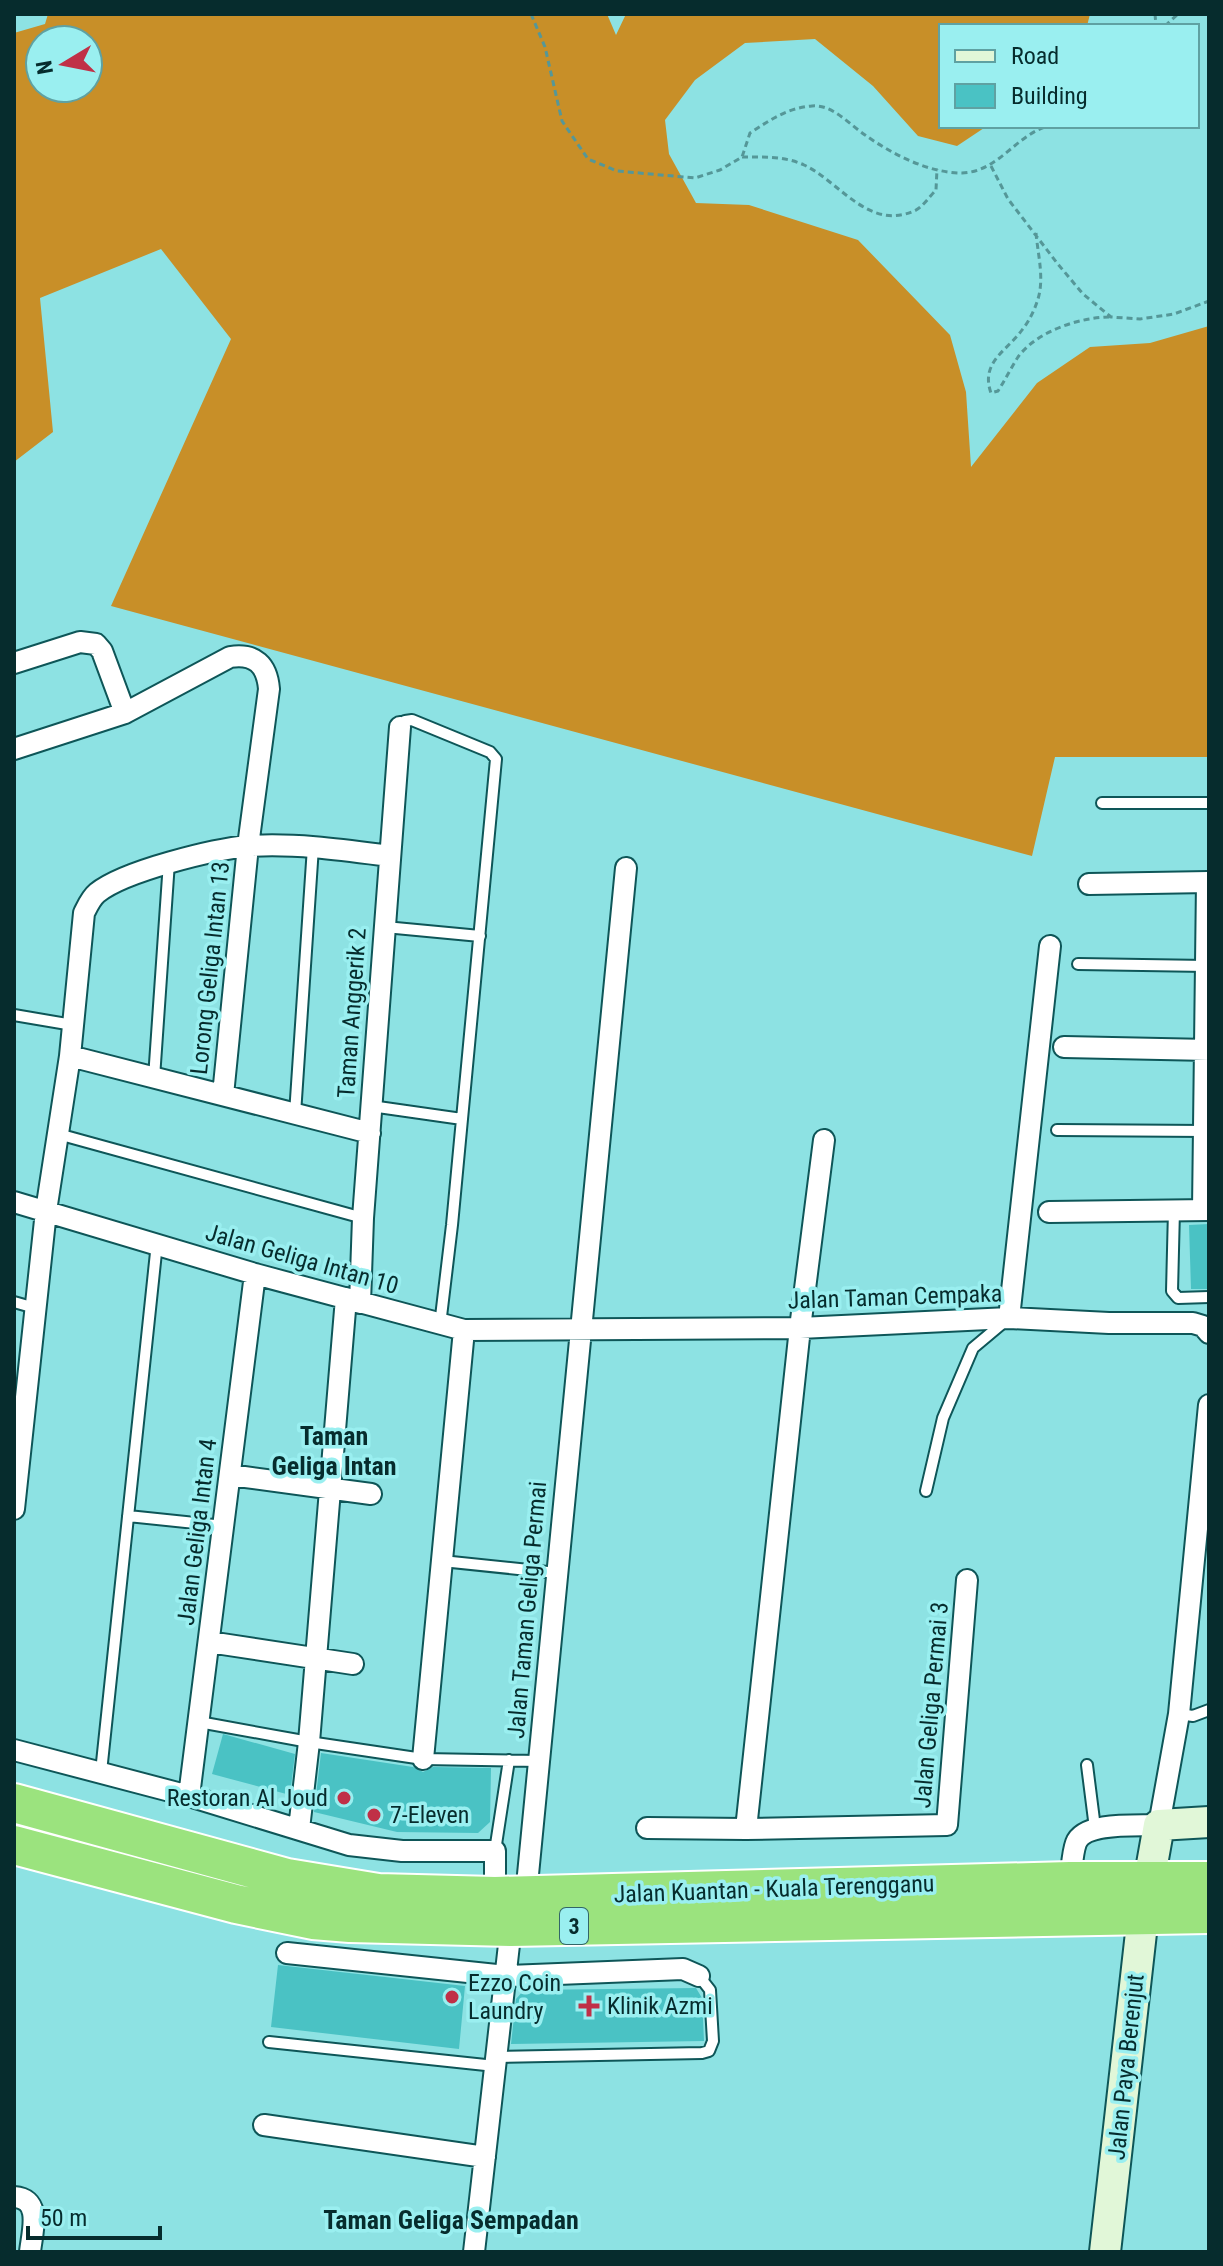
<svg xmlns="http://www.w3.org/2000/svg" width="1223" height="2266" font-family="'Roboto Condensed',sans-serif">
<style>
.forest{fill:#c88f28;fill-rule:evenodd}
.building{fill:#4ac2c4}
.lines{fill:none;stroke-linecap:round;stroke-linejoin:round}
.lane-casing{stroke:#0e5658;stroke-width:14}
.street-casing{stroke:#0e5658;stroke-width:24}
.secondary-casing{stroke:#0e5658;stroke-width:34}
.highway-casing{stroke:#fff;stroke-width:42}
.path{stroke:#559798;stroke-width:3;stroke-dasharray:6 4;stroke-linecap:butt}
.lane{stroke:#fff;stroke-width:10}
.street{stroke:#fff;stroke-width:20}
.secondary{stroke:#e1f7d8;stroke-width:30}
.highway{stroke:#9be37e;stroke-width:38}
.poi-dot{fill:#c03047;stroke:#9aeff0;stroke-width:3}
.labels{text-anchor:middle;stroke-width:7;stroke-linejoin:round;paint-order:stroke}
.shield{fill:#9aeff0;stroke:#326668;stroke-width:2}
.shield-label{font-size:22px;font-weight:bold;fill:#062c2d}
.street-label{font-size:24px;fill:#062c2d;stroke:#9aeff0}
.poi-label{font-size:24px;fill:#062c2d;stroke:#9aeff0;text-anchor:start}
.neighbourhood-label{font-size:26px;font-weight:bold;fill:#062c2d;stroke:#9aeff0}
</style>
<rect width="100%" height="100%" fill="#8de2e3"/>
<!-- forest -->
<path class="forest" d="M48,14H607L616,35L626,14H1090L1087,26H941V126H987L957,146L918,136L873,86L815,39L745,43L695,80L665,120L669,154L696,203L749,205L858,240L950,335L966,392L971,467L1037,383L1090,347L1150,343L1209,326V757H1055L1032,856L111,606L231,339L161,249L40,298L53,432L14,462V33L45,24ZM40,40H88V88H40Z"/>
<!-- building -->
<path class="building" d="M1209,1224V1289H1191L1189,1225Z
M223,1734L295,1754L290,1795L212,1774Z
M321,1753L413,1767L423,1772L433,1767L491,1768L490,1822L478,1833L397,1832L314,1812Z
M278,1965L465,1986L459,2049L271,2027Z
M696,1988L702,1998L704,2041L511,2044L516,1999L524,1990Z"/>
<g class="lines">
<defs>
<path id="lane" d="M400,727L405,721L412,720L490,752L496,759L452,1225L440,1325
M1102,803H1209
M385,927L480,936
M1078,964L1207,966
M14,1015L73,1025
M154,1078L169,862
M371,1106L462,1119
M295,1114L313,847
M1057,1130L1207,1131
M58,1134L363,1218
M1174,1210L1172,1291L1178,1298L1209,1297
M14,1302L35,1308
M926,1491L943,1418L973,1348L1004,1322
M128,1516L224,1526
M442,1561L557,1573
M1179,1714L1193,1716L1209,1710
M199,1722L309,1742L423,1759L539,1761
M1087,1765L1095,1828
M101,1772L157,1243
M495,1851L509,1760
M269,2042L495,2066
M496,2057L702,2053L709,2051L713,2041L710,1990L699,1976"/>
<path id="street" d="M14,663L80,642L96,644L102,651L125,713
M14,749L125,713L230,657C255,653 267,665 269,689L248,846L223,1095
M1089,884L1209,882
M1064,1047L1209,1050
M70,1056L370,1133
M14,1202L255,1274L464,1330L800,1328L1009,1318L1109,1323H1193L1203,1326L1209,1333
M1203,1210L1207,882
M1049,1212L1209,1210
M360,1303L363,1218L400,727
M1009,1318L1050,946
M230,1475L371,1494
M14,1509L46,1211L70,1056L84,913C88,905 91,898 97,893C124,871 214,849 249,846C296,843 344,850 390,856
M209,1642L353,1664
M14,1750L189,1796L349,1845L402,1851H495V1896
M423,1759L464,1330
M189,1796L255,1274
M647,1828L746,1829L947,1825L967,1580
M299,1829L309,1742L346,1298
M746,1829L800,1328L824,1140
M1070,1881C1072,1869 1072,1854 1076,1843C1084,1821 1138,1826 1159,1825L1179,1714L1209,1405
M526,1895L626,868
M287,1953L506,1976L683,1969L699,1976
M264,2125L485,2157
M14,2197C43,2199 32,2232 30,2252
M474,2252L511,1927"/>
<path id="secondary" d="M1105,2252L1143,1915L1159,1825L1209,1822"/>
<path id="highway" d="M14,1803L287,1878L378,1893L495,1896L1070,1881H1209
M14,1845L236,1904L313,1920L350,1923L511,1927L1209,1914"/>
</defs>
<!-- lane casing -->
<use href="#lane" class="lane-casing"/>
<!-- street casing -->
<use href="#street" class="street-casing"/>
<!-- secondary casing -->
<use href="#secondary" class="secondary-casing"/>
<!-- highway casing -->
<use href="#highway" class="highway-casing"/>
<!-- path -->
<path class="path" d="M531,14L545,47L562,121L588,159L617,171L695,178L720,170L742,157L750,133C770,120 787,108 812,106C832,104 849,124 865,135C892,154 928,173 962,173C998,172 1016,135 1048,126
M1155,14L1156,26
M1165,26L1178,14
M742,157C763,157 785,156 804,165C839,181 868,231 914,211C922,208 930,196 936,190L937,169
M991,166L1008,199L1057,263L1083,294L1111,317L1140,319L1174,314L1209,301
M1036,233C1038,256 1045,280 1037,302C1034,311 1028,323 1022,330C1007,351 980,362 991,393L998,391C1005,380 1011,368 1018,357C1037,331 1080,317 1111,317"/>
<!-- lane -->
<use href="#lane" class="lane"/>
<!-- street -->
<use href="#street" class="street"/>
<!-- secondary -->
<use href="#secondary" class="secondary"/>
<!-- highway -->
<use href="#highway" class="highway"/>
</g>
<!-- markers -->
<g class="poi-dot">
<circle cx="344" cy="1798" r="8"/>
<circle cx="374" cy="1815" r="8"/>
<circle cx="452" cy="1997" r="8"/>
<path d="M585 1994h8v8h8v8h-8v8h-8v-8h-8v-8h8z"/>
</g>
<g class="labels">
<!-- shield labels -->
<rect class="shield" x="560" y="1908" width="28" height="36" rx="6"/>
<g class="shield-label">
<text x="574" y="1934">3</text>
</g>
<!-- street labels -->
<g class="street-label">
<text transform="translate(210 968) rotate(-84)" y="8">Lorong Geliga Intan 13</text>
<text transform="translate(352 1013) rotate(-86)" y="8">Taman Anggerik 2</text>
<text transform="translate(302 1259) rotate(16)" y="8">Jalan Geliga Intan 10</text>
<text transform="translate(895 1297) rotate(-2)" y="8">Jalan Taman Cempaka</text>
<text transform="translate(197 1532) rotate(-83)" y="8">Jalan Geliga Intan 4</text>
<text transform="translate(527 1610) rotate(-85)" y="8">Jalan Taman Geliga Permai</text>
<text transform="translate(931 1705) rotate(-85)" y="8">Jalan Geliga Permai 3</text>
<text transform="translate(774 1889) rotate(-2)" y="8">Jalan Kuantan - Kuala Terengganu</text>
<text transform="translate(1126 2067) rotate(-84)" y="8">Jalan Paya Berenjut</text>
</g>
<!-- poi labels -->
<g class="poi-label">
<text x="328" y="1806" text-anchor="end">Restoran Al Joud</text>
<text x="390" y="1823">7-Eleven</text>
<text x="468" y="1991">Ezzo Coin<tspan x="468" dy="28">Laundry</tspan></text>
<text x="607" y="2014">Klinik Azmi</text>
</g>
<!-- neighbourhood labels -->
<g class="neighbourhood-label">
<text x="334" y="1445">Taman<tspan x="334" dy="30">Geliga Intan</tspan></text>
<text x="451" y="2229">Taman Geliga Sempadan</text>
</g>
</g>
<!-- border -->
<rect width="1223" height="2266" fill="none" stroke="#062c2d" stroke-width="32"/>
<!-- legend -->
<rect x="939" y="24" width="260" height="104" fill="#9aeff0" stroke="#5fa1a2" stroke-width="2"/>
<rect x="955" y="50" width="40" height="12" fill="#e1f7d8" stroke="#5fa1a2" stroke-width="2"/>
<text x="1011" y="64" font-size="24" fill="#062c2d">Road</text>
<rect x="955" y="84" width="40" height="24" fill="#4ac2c4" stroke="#5fa1a2" stroke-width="2"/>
<text x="1011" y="104" font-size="24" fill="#062c2d">Building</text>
<!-- north arrow -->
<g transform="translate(64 64) rotate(260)"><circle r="38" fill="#9aeff0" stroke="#5fa1a2" stroke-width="2"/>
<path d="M0-6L14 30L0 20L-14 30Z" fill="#c03047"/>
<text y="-12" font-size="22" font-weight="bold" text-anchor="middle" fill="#062c2d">N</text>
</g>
<!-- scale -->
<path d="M28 2226v12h132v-12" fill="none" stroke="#062c2d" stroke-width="4"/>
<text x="40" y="2226" font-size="24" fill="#062c2d" stroke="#9aeff0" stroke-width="6" paint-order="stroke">50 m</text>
</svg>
